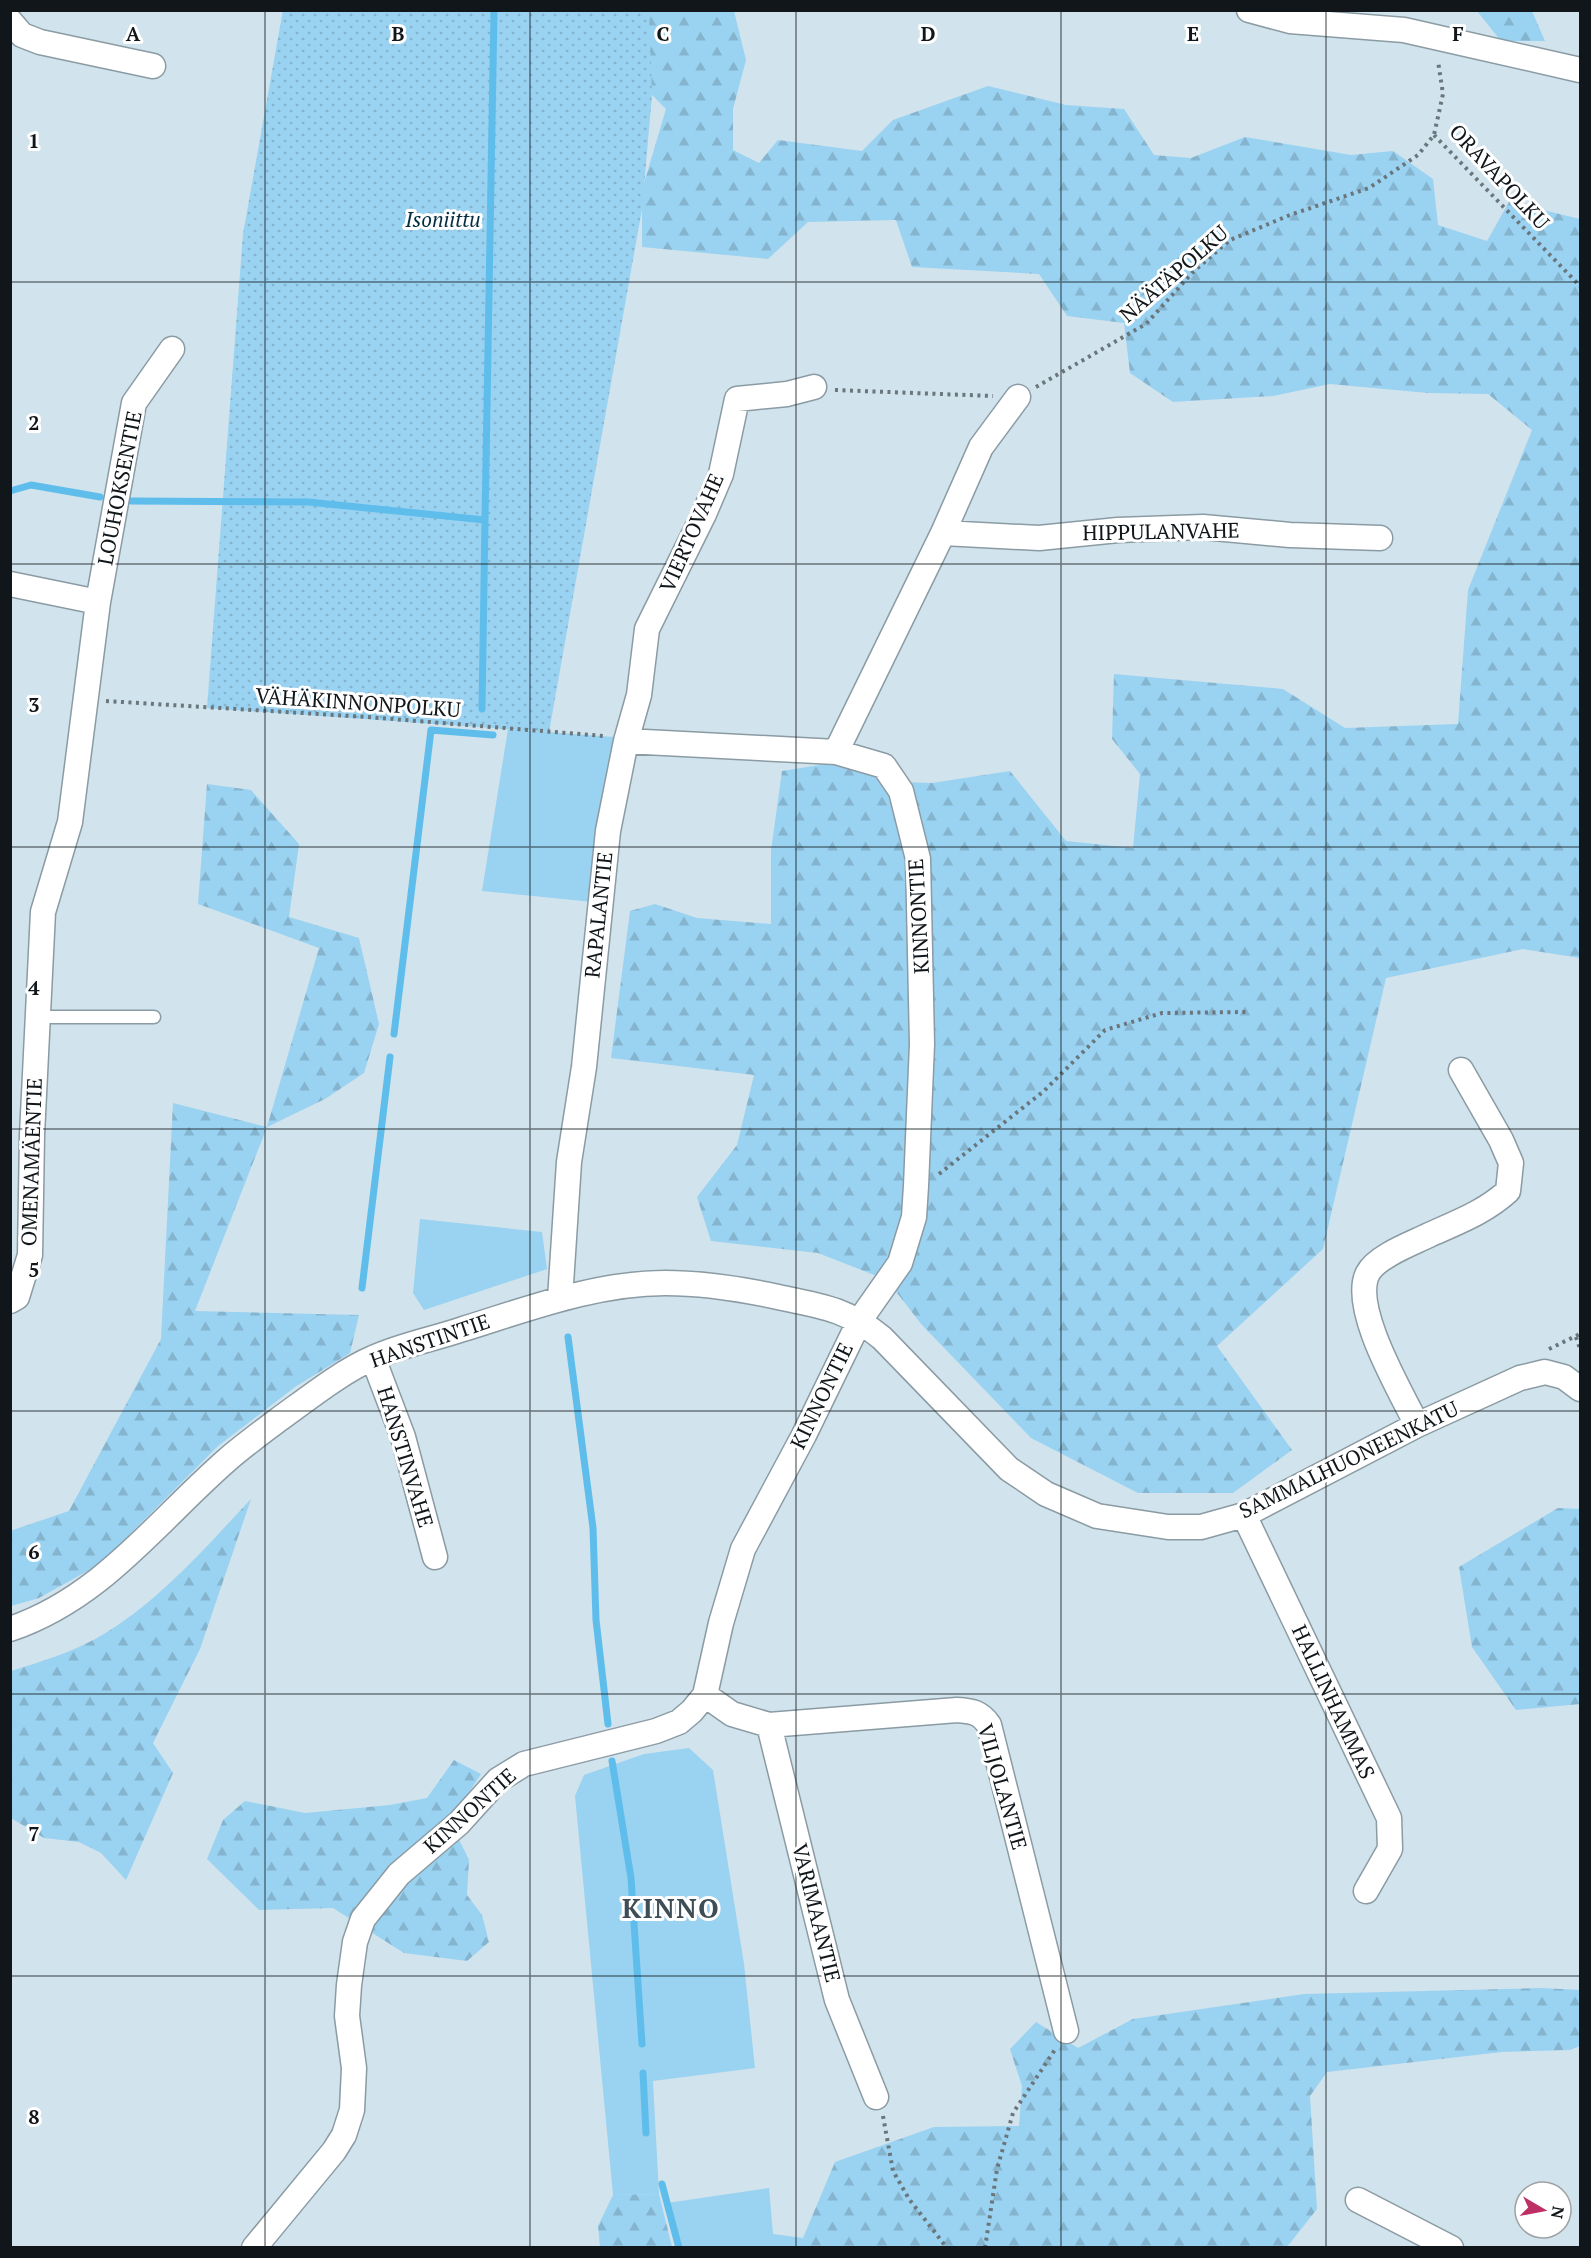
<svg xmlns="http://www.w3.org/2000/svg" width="1591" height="2258" font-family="'PT Serif',serif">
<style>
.grass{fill:#9ad2f1}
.forest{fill:url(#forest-firs)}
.park{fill:url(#park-dots)}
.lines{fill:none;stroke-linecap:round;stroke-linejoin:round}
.stream{stroke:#5fbdeb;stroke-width:7}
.service-casing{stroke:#8b9ba4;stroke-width:15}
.minor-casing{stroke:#8b9ba4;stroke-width:27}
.path{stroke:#6a767c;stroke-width:4;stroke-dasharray:3 4.5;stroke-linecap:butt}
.service{stroke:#fff;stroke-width:12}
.minor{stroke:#fff;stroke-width:24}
.grid{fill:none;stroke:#101619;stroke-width:1.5;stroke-opacity:0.55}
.labels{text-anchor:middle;stroke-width:6;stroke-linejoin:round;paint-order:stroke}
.street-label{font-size:21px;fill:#101619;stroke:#fff}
.park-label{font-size:21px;font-style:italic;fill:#022e40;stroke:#fff}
.district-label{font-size:27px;font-weight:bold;letter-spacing:1.5px;fill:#3f4e56;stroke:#fff}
.grid-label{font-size:20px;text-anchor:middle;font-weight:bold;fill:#101619;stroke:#fff;stroke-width:6;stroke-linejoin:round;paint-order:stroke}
</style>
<defs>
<pattern id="forest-firs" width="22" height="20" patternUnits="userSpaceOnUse" patternTransform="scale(1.5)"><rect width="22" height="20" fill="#9ad2f1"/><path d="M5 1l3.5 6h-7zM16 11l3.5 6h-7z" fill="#84b4ce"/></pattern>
<pattern id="park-dots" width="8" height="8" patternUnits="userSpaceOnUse" patternTransform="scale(1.5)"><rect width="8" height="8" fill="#9ad2f1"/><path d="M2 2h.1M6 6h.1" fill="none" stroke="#84b4ce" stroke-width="1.8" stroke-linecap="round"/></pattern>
</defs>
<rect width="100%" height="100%" fill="#d1e3ec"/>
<!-- grass -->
<path class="grass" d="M508,729L614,737L593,902L482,891Z
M420,1219L542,1232L547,1269L424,1310L413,1293Z
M689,1748L713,1770L744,1964L755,2068L653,2081L659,2194L613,2195L575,1796L584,1775L644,1754Z
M769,2188L773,2234L803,2238L812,2247H679L667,2203Z"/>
<!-- forest -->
<path class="forest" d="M644,11H734L746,60L733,109V150L759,163L778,140L862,151L893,120L988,86L1066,105L1124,109L1154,155L1191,158L1245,137L1351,155L1393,151L1433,179L1438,225L1487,241L1509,202L1580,219V958L1523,949L1386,978L1323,1249L1217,1346L1292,1450L1233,1493H1138L1031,1438L922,1325L887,1280L818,1253L711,1241L697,1197L737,1145L754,1075L611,1058L630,911L655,904L697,918L771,924V851L782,771L858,759L900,782L932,783L1010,771L1066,841L1133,848L1140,774L1112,739L1114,674L1283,689L1345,728L1458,724L1468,590L1532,430L1488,394L1428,393L1330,384L1273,396L1173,402L1130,373L1124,323L1067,316L1039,274L912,267L896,220L808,222L768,259L642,247V190L666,109L652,95Z
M1477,11H1532L1545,41H1501Z
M207,784L251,790L299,844L289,917L359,938L379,1024L364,1073L325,1099L267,1127L195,1311L359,1315L350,1353L295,1387L218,1446L100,1564L39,1598L11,1606L10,1531L69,1511L161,1339L173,1103L267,1127L319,948L198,904Z
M251,1499L200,1649L153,1743L173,1773L126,1880L101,1853L79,1842L44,1838L11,1818V1671C40,1662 70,1653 97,1638C157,1604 204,1549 251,1499Z
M1558,1508L1580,1509V1704L1516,1710L1472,1647L1459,1567Z
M454,1760L481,1774L450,1821L469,1860L467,1895L482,1915L489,1942L467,1961L404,1953L333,1908L259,1910L207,1859L223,1820L245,1801L305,1813L390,1805L427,1798Z
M1541,1988L1580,1990V2046L1570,2050L1502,2052L1327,2072L1310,2096L1317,2209L1287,2247L812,2248L803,2238L835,2162L934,2127L1019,2126L1022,2086L1010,2049L1036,2022L1078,2048L1133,2019L1304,1994Z
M659,2194L672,2247H600L598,2226L613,2195Z"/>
<!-- park -->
<path class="park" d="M283,10L649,11L652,95L642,209L549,732L207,708L243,234Z"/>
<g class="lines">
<!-- stream -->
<path class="stream" d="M10,491L31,485L100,497
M131,501L308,502L485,520L494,10
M482,709L485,520
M394,1034L431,730L493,735
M362,1288L390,1057
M568,1337L593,1528L596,1620L608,1724
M612,1761L631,1878L642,2044
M643,2073L646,2133
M662,2184L679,2248"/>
<defs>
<path id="service" d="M37,1017H154"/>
<path id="minor" d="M1249,10L1290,21L1404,30L1580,70
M10,21L22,35L40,42L153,66
M943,533L1039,538L1118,530L1203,527L1290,535L1380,538
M10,584L98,602L70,822L43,912L32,1135L30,1255L17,1297L10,1301
M98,602L134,403L172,349
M626,741L639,695L647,629L704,514L721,474L737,399L787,394L814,387
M560,1299L569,1162L584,1067L608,831L626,741L836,752
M373,1358L403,1437L435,1557
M1417,1425C1401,1392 1350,1307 1368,1273C1377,1256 1413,1243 1429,1235C1458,1222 1485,1212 1508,1191L1511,1163L1501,1140L1461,1070
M1244,1515L1389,1818L1390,1849L1366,1891
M10,1629C102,1598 157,1521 227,1460C243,1446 261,1433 278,1420C306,1400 342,1371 373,1358C401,1345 434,1339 463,1329C528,1309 596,1283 665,1283C703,1283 741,1289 778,1297C822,1306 847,1309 882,1338L1009,1469L1046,1494L1097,1516L1168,1527H1201L1244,1515L1417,1425L1520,1378L1545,1372L1564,1377L1580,1389
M705,1695L732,1714L769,1725L957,1710C972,1711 980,1712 989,1725L1066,2031
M769,1725L837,2000L876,2097
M1358,2200L1451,2248
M254,2248L334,2151L344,2135L352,2110L354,2068L347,2016L349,1985L355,1942L363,1919L399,1874L459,1823L498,1780L524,1764L656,1731L679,1722L692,1711L705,1695L721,1623L743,1549L804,1435L860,1320L900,1263L914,1217L916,1186L922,1044L918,859L901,791L884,766L836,752L943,533L981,447L1018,397"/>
</defs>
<!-- service casing -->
<use href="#service" class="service-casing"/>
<!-- minor casing -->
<use href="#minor" class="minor-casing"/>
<!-- path -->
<path class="path" d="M1434,135L1580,286
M1036,387L1146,324L1193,272L1230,240L1290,215L1369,188L1418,155L1434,135L1443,94L1438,61
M835,390L993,396
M106,701L367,717L604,736
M939,1174L1044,1091L1105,1030L1162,1013L1247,1012
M1576,1337L1580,1349
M1549,1349L1580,1334
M883,2116L893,2171L909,2199L947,2248
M985,2248L997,2169L1013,2113L1056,2048"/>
<!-- service -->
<use href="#service" class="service"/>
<!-- minor -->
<use href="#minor" class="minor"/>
</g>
<!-- grid -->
<path class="grid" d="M265,10V2248M530,10V2248M796,10V2248M1061,10V2248M1326,10V2248M10,282H1580M10,564H1580M10,847H1580M10,1129H1580M10,1411H1580M10,1694H1580M10,1976H1580"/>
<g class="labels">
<!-- street labels -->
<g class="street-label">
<text transform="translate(1499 177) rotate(47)" y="7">ORAVAPOLKU</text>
<text transform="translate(1174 274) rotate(-41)" y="7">NÄÄTÄPOLKU</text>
<text transform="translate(120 488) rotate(-79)" y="7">LOUHOKSENTIE</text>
<text transform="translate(1161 532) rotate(-1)" y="7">HIPPULANVAHE</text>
<text transform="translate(692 533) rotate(-66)" y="7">VIERTOVAHE</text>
<text transform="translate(358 703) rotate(4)" y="7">VÄHÄKINNONPOLKU</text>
<text transform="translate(599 915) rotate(-84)" y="7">RAPALANTIE</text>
<text transform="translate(919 916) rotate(-93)" y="7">KINNONTIE</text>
<text transform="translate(32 1162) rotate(-88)" y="7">OMENAMÄENTIE</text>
<text transform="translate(430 1341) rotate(-19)" y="7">HANSTINTIE</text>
<text transform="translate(822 1396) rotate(-64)" y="7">KINNONTIE</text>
<text transform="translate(405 1457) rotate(73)" y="7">HANSTINVAHE</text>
<text transform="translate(1349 1460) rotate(-26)" y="7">SAMMALHUONEENKATU</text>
<text transform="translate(1333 1702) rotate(65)" y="7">HALLINHAMMAS</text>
<text transform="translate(1002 1787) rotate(74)" y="7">VILJOLANTIE</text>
<text transform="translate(470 1811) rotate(-42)" y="7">KINNONTIE</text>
<text transform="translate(816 1913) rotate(76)" y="7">VARIMAANTIE</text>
</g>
<!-- park labels -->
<g class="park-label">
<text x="443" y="227">Isoniittu</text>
</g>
<!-- district labels -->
<g class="district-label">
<text x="671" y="1918">KINNO</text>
</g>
</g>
<g class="grid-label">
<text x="133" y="41">A</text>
<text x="398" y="41">B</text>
<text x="663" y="41">C</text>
<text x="928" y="41">D</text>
<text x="1193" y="41">E</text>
<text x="1458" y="41">F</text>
<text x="34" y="148">1</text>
<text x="34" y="430">2</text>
<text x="34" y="712">3</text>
<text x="34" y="995">4</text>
<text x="34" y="1277">5</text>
<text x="34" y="1559">6</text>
<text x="34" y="1841">7</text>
<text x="34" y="2124">8</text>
</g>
<!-- border -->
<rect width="1591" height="2258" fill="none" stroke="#101619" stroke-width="24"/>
<!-- north arrow -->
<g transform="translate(1543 2210) rotate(100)"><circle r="28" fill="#ffffff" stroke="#9fa2a3" stroke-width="1.5"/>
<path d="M0-4.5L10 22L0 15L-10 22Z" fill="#bc3066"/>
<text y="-9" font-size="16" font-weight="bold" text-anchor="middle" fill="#101619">N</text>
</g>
</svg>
